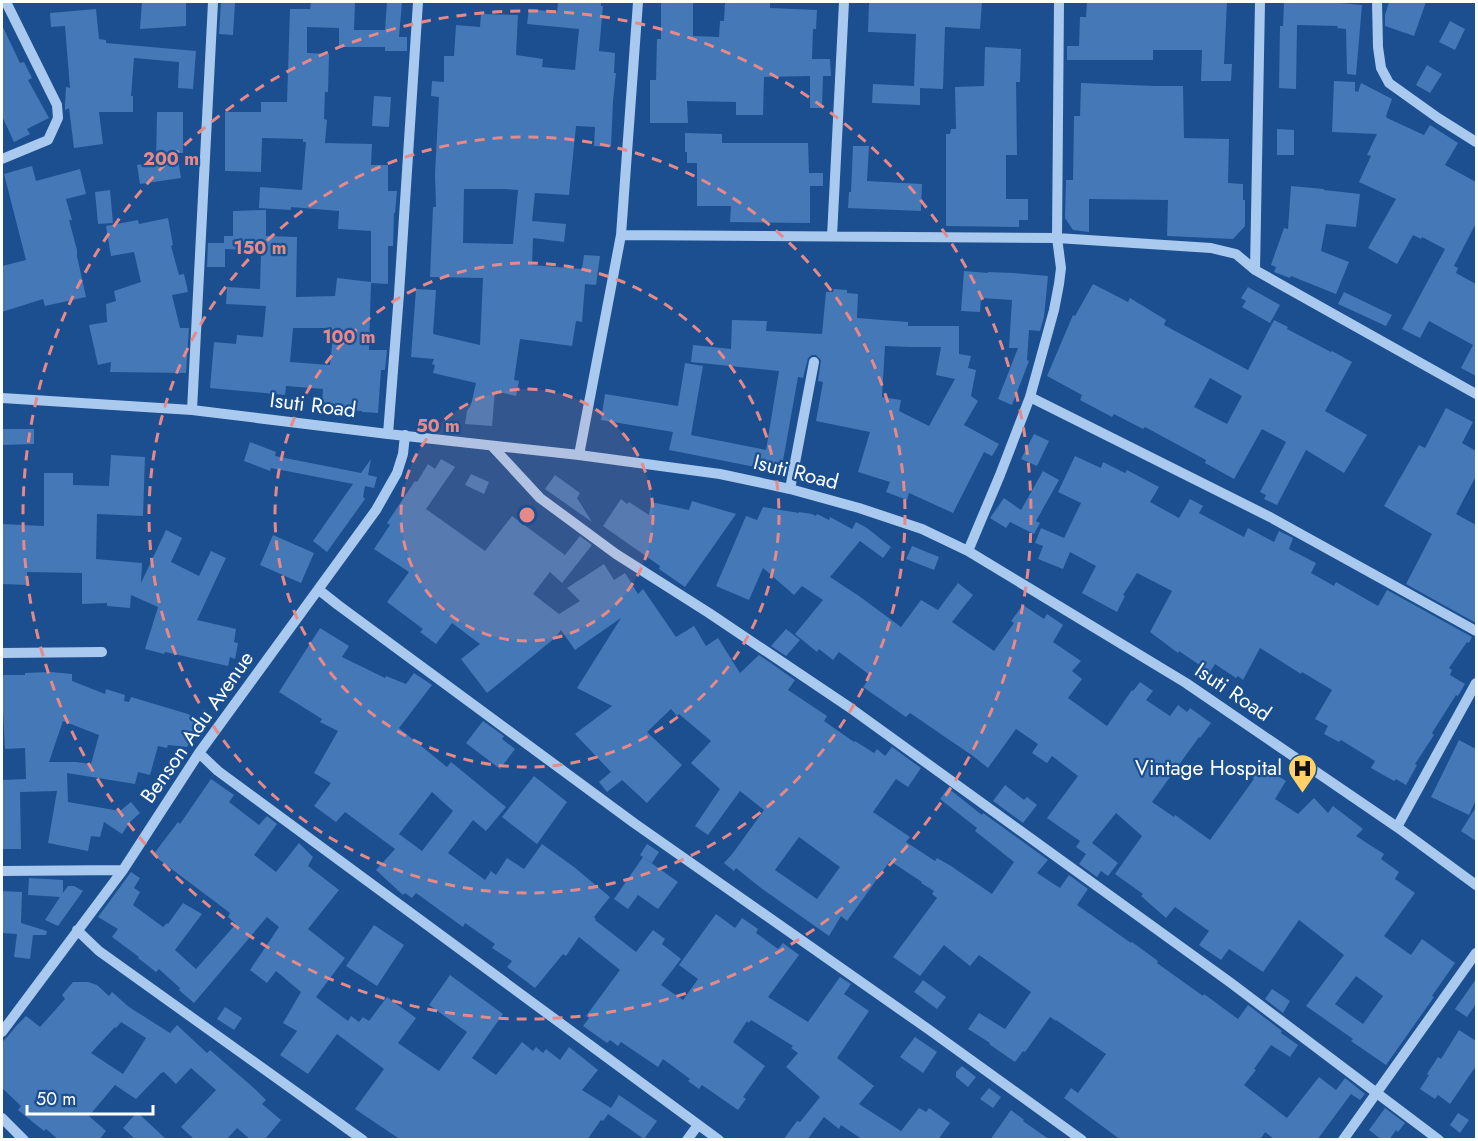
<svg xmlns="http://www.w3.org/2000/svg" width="1478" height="1141" font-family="Jost,sans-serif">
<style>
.building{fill:#4478b7;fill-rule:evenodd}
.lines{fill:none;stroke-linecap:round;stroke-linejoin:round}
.minor{stroke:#a9c9ee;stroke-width:10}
.ring{fill:none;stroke:#e88989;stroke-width:3;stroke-dasharray:10 8}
.labels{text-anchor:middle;stroke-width:4.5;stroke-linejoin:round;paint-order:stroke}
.street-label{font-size:21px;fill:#fff;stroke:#1b4f8f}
.poi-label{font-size:21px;fill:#fff;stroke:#1b4f8f;text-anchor:end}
.centre{fill:#e88989;stroke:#1b4f8f;stroke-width:3}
.ring-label{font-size:18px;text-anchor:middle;font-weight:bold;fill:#e88989;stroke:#1b4f8f;stroke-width:4.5;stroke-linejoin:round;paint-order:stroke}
</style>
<rect width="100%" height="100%" fill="#1b4f8f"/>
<!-- building -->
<path class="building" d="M142,2H186V26L140,29Z
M221,2L235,3L233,35L219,34Z
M311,2H355L354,30H385L387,2H402L399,37H407V51H385V47H339V28L307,27V53L329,54L328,92H325L324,119L327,120L325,143L372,144L371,165H388V191H397L395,213H394L393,246H388V284L371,283L369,350H387L385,370H381L378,413L362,412V411L342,410V405L322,404L323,389L286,386L285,395L210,388L214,342L236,344L237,335L263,337L266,306L226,304L227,287L260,289L261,251L225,249V267H207L208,243H224V236H233V211L266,210V236L297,237L296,297L335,296L337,278L371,282V231L338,229L339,211L291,207V210L259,208L260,187L302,190L306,142H303V139L262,138L261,172L225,171V112H261V102H287L290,9H310ZM293,328H325L324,335L333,336L330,365L290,362Z
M558,2H601V6H603L599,51L615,53L614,73H616L613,101L611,147L594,146L595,127L576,126L569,195L535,193L532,221L566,224L564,242L533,238L532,265L582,269L584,255L600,256L596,285L585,284L582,322L576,321L572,346L520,339L514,380L519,381L516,396L495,391L492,426L465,424L467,411L471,405L476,383L433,373L435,365L432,364L434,359L411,357L416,289L436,290L433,334L480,345L483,278L430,277L433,207H436L435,174L439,97L431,96L432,81L444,82V56H454L456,25L480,27L481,14L518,15L516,55L543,59L542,67L575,70L579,29L527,24L529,9L557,12ZM464,189H505L518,190L513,244L463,243Z
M661,2H693V36L719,37L720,21H724L725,2H770V8L817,10L816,29H813L812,59H830L831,76H823L822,108H810V76L764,77L763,115H736V102L687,101L688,123H650V80H656L657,39H661Z
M869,2H982L980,29L945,27L943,89L920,88V105L872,103L873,84L914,86L916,34L868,32Z
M1087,2H1227L1224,64H1232L1231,81H1201L1202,50H1153V60H1067V46H1079L1080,17H1086Z
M1389,2H1426L1414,36L1385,26V15Z
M1284,3H1340L1362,5L1356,75L1347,74L1346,29L1337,28L1338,26L1297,25L1296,89L1279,88L1280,26H1283Z
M96,9L99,39L106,40V43L196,51L193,89L178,88L179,62L134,58L131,96H133V112H99L103,144L74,148L69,108L65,110V105L66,87L70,88L65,26L51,27L50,13Z
M1450,21L1465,29L1455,50L1439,42Z
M2,25L20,63L24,62L32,78L28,80L49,118L27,129L30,134L14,142L2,116Z
M985,47L1021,49L1020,82H1016L1017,155H1006V199H1028V220H1019V227L946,226V134H950L951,129H956L955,87L984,86Z
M1427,65L1442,74L1430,93L1416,85Z
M1334,81L1355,82V91L1358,92L1361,83L1392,99L1386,116L1387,118L1424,135L1430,125L1458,143L1445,165L1476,182V223L1454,266L1458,268L1456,273L1476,284V376L1461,368L1473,345L1429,321L1420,338L1402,329L1445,249L1422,237L1421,239L1413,235L1397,264L1368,248L1396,199L1359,182L1371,156L1367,155L1377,134L1332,132Z
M1081,83L1155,86H1183L1184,138L1229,139L1228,183L1243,184V200H1245V226L1233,239L1167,236L1168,200L1089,199V232L1073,230L1065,218L1066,180H1073L1074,116H1080Z
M374,96L391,97L389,127L372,126Z
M157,112H183V153H177L181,178L140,184L137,165L156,162Z
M1277,129L1294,130V155H1277Z
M685,133L722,134V143H808L809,173H823V186H810V223L730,222L731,206H697V163H687V152H685Z
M853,146H869L867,181L922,184L921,211L848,208L849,192H851Z
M32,166L36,181L80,169L86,194L66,199L72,220H69L77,250V256L86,297L45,306L43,299L2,312V266L26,260L4,174Z
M1291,186L1324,189V190L1360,194L1356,227L1326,224L1321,251L1349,262L1336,294L1291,276L1290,278L1274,272L1276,267L1271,265L1284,228L1288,229Z
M110,190L113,223L98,224L95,192Z
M168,218L173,245L171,246L179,275L184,274L188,292L172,295L180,328H189L186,373L110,372L111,362L98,365L89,325L107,322L106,304L116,301L114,291L141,282L134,252L111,256L106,226L138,220L139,224Z
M964,271L988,273V272L1013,273L1048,276L1044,317L1040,331L1029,330L1027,360L1029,361L1012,405L998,399L1018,348H1009L1012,300L981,298L980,312L961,311Z
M1093,284L1128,302L1130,298L1166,320L1164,325L1248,370L1274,320L1288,327L1287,329L1331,352L1332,351L1352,362L1325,411L1367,435L1344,473L1306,450L1277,505L1264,499L1266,495L1260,492L1286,442L1262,429L1234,479L1205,463L1206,460L1145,427L1143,429L1114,414L1112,417L1080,400L1082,395L1047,376L1073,315L1075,316ZM1210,378L1242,396L1227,424L1194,407Z
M1248,287L1280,305L1270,323L1242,307L1246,301L1241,298Z
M834,289L847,290V293L858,294L857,318L908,322V326H959V354L971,356L968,368L976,370L971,396L978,401L964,425L999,444L992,456L984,452L953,513L909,493L907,500L886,492L890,482L858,472L870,432L816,421L823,382L818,381L821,360L816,355H812L808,358L803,378L798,377L781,472L669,450L673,432L601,420L605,394L678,406L685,363L703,366L691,435L766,450L779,371L691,362L693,345L731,349L732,320L767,321L766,331L822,334L826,292H833ZM885,346L909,347H941L936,375L955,379L929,426L899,411L901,400L882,397Z
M1344,292L1392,315L1386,326L1338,304Z
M1446,408L1473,422L1462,443L1476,451V476L1456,514L1476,525V623L1406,584L1432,534L1384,506L1419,445L1425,448Z
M2,429H34V444L2,445Z
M1034,434L1049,441L1037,466L1021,459Z
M250,442L276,452L275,456L361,473L371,459L368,475L377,477L374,488L365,486L363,497L365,499L327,552L313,541L353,484L271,468L270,471L244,461Z
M111,455L145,457L143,516L97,514L96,559L142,563L141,583L166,530L182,538L171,562L199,576L211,551L226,558L197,620L236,629L234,642L238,643L235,659L230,657L228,666L165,652L164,654L145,649L158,607L131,595L130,608L107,606V603L82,604V573L27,572V585L2,584V524L44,526V473H73V485L109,486Z
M1075,456L1101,468L1103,462L1125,473L1127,470L1159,487L1150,502L1179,518L1190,499L1203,506L1199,513L1244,537L1248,528L1274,542L1279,531L1293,538L1289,549L1316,563L1311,573L1334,586L1336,582L1378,606L1387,590L1472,637L1469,643L1467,642L1449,668L1452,670L1450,675L1465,684L1458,696L1456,695L1432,733L1434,735L1415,764L1417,765L1406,785L1396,779L1394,781L1371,768L1375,761L1341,740L1339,742L1324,734L1328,726L1315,719L1332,690L1302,672L1301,674L1260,648L1243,680L1238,676L1236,678L1215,664L1210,672L1179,651L1178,653L1150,632L1172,591L1137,573L1123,595L1125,596L1117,612L1082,593L1096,566L1070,552L1063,569L1038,559L1043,546L1035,543L1041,528L1064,538L1081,503L1058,492Z
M441,459L455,467L426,509L485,551L512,516L565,555L580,536L592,545L562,583L550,572L533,594L559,614L580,601L567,588L604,564L614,580L625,573L638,594L643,589L676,637L694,626L706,646L718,638L740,673L759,655L795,680L788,690L827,716L824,721L854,742L855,741L874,753L877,749L885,756L892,747L921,768L908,787L896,779L873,812L910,837L906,842L935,861L937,858L951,866L992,894L1014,862L975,831L977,828L940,799L948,788L982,815L983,813L1048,860L1037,873L1060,888L1069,875L1088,889L1077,905L1131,943L1132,942L1158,961L1157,963L1203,996L1204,994L1238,1019L1248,1005L1282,1031L1281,1033L1298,1045L1290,1057L1271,1045L1254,1069L1256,1070L1244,1085L1287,1118L1319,1077L1336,1090L1345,1078L1365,1094L1360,1100L1351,1094L1317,1140H1275L1265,1132L1260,1140H1121L1064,1098L1071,1088L1078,1093L1106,1054L1056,1020V1021L1050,1017L1025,1052L1023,1051L1015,1062L989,1044L990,1043L968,1029L979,1013L1005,1029L1031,992L979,955L970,966L944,945L920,976L893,957L937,898L932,894L934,891L921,883L922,882L890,861L847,921L841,916L829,936L761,888L736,868L734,871L724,863L733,853L764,810L740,791L708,835L695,826L720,789L691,763L711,741L679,714L677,716L671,709L647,732L682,765L647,803L622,780L607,792L599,782L611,772L575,734L612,706L577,688L621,618L575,650L561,630L555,638L487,693L461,659L480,644L452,623L436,644L420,632L423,629L387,602L409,572L374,549L390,525L387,523L415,481L417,482L428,464L435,469ZM799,837L840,867L817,899L775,870Z
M1043,471L1059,480L1036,521L1040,523L1034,534L1010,522L1006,528L990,518L1004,498L1021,510Z
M471,474L489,482L484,494L465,485Z
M555,475L580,493L577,498L592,522L545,489Z
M621,499L627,504L629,502L649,515L651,502L689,510L692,501L736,514L685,587L659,569L660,566L603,526Z
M763,507L799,513V512L812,514L816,516L817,514L829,520L830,517L852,529L856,522L867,528L891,547L883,558L860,541L830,577L859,596L901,627L921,600L938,610L958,583L973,595L952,622L994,651L1014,623L1011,621L1023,605L1044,619L1047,614L1063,625L1053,642L1081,661L1072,671L1082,679L1068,698L1107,726L1132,690L1133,691L1140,682L1153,691L1146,700L1170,716L1178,705L1187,712L1190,708L1211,723L1200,738L1199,737L1152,802L1174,817L1175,815L1210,840L1254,779L1253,778L1261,765L1286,781L1275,799L1298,814L1314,798L1328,813L1333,806L1363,829L1356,836L1384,854L1381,859L1399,872L1395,879L1415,893L1384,936L1411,955L1422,939L1455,963L1432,996L1434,997L1386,1065L1351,1041L1353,1039L1306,1006L1344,955L1299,920L1263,972L1229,949L1221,960L1199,945L1209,931L1175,907L1166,918L1141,896L1143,894L1115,874L1142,836L1116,813L1092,843L1118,863L1108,876L1101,871L1097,877L1079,864L1086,854L1076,847L1080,841L1047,818L1078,776L1052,756L1047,763L1032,753L1038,744L1016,729L988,768L973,756L910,713L906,717L863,687L871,676L839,652L833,660L819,649L817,652L795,634L823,600L802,586L794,595L763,568L749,600L716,586L746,516L757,520ZM1356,976L1383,996L1363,1024L1335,1004Z
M273,535L314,553L301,583L260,565Z
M912,546L939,557L934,570L906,559Z
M320,628L349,646L342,657L385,678L386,676L406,684L414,673L432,685L399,728L447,767L451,762L506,807L486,831L473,820L448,853L485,880L491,871L496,875L507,858L524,869L542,844L574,867L610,897L594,917L596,919L595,920L636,952L653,930L665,939L662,944L681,959L661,985L683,1000L698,979L679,965L716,914L735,928L742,918L758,929L756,933L778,949L783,943L799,955L768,997L808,1022L840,977L851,984L844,994L869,1011L837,1058L874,1086L859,1104L901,1131L919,1108L926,1112L929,1108L950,1123L938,1140H863L841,1125L839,1129L824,1117L807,1140H783L797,1121L800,1122L820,1097L786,1067L798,1053L791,1048L793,1046L751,1020L749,1023L747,1021L733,1042L765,1066L743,1097L746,1099L738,1110L702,1085L699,1089L688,1081L690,1079L663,1059L658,1067L621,1042L618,1046L610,1040L607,1043L583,1026L589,1018L586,1016L620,970L579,937L566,956L563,954L535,988L507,967L512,961L492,948L495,944L465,923L463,927L416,893L412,898L405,893L403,895L376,870L395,849L345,812L336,822L314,806L331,783L314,773L338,731L320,722L322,719L279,692ZM432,792L453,811L422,851L399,834Z
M786,629L800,640L786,656L771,646Z
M51,672L72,674V681L105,694L106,689L125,695L124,701L129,702L131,697L188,714L203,723L187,747L168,745L167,748L158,746L150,775L138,772L135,784L67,773L68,802L120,811L131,802L140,813L130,822L122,834L104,822L100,837L91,836L88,851L48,843L57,791L20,792L21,849H2V780L26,779L25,748L5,749L3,711V675H25V673ZM63,721L99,735L91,764L76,762H49Z
M483,721L504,736L502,739L515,749L500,769L466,743Z
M1459,740L1476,749V800L1469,815L1431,797Z
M534,776L567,802L537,844L502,817Z
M211,779L234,795L229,802L259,825L267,816L277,824L254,855L276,872L299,843L313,857L308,866L339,890L308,929L345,958L316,997L348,1021L351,1016L359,1022L363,1017L369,1021L387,997L416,1018L398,1043L439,1071L467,1032L429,1005L450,975L503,1014L472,1058L496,1075L522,1042L533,1051L536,1047L543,1053L546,1049L560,1060L569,1047L598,1070L582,1090L611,1108L619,1095L657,1121L644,1139L608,1114L603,1121L601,1120L587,1140H401L355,1109L384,1069L337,1034L308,1074L280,1055L297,1031L283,1023L301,992L276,971L267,983L250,970L279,927L267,917L194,1003L179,990L180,988L159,969L156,972L138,958L139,957L112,937L118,929L98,917L131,872L140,878L134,888L140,892L133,905L163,927L167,923L168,924L183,903L202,914L175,950L196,969L236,924L228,917L230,913L153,855L178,822L180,824Z
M1005,785L1024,800L1027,797L1037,805L1023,823L993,801Z
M1476,807V841L1461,831Z
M647,844L659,852L652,863L643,857L678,882L658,909L638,895L628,909L614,899L643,857L640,855Z
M29,878L63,880V893L68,886H74L83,891L58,926L45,920L60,897L28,895Z
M2,891L22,892L21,923L47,931L46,935H33L30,959L14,957L17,934L2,933Z
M374,925L404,945L377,986L346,966Z
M1476,979V1004L1467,1017L1455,1009Z
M923,980L946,997L937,1009L914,992Z
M73,982H88L97,985L109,996L112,992L129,1007L170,1033L177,1025L207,1053L210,1050L255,1089L266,1100L262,1104L281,1120L264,1140H251L237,1128L226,1140H195L181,1127L216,1090L191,1068L176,1084L164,1072L161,1073L136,1099L115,1085L89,1116L106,1131L99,1140H59L46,1129L44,1131L18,1110L21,1106L2,1088V1042L8,1036L17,1025L26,1016L40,1027L65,999L62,995ZM121,1022L146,1038L123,1074L91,1053L115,1027L116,1028Z
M1272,989L1290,1001L1283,1013L1265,999Z
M225,1007L242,1018L234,1030L217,1019Z
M1459,1030L1476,1041V1066L1450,1104L1438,1095L1435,1099L1420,1089L1429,1075L1427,1074L1438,1057L1441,1059Z
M915,1037L937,1052L923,1073L900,1057Z
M962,1066L976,1077L968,1087L956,1077V1072Z
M989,1088L1001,1097L993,1108L980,1099Z
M1385,1108L1405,1123L1398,1132L1396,1130L1389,1140H1382L1369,1130Z
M1011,1110L1024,1120L1023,1121L1050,1140H990Z
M137,1112L167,1140H136L123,1128Z
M1458,1113L1469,1120L1460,1133L1450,1125Z"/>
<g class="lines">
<!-- minor -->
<path class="minor" d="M1377,2L1378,47L1381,68L1389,83L1438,118L1476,142
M2,159L48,140L58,118L57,105L6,2
M621,235L1057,238L1211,248L1236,254L1255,270L1476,394
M832,236L844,2
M1255,270L1260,2
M1030,397L1270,517L1476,631
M2,398L192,410L388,434L579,455L720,474L790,489L859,508L922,529L968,551L1186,683L1397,827L1476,885
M192,410L213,2
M388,434L399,294L418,2
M492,446L540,498L616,554L709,613L849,707L1231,983L1439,1140
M579,455L621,235L638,2
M790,489L814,362
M968,551L1000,475L1030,397L1054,310L1059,284L1061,268L1057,238L1059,2
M319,590L338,605L634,823L928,1029L1082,1140
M2,653L102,652
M199,753L218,771L719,1140
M1397,827L1476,683
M2,871L123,870
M77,930L99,951L363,1140
M2,1032L123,870L199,753L376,510L397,473L403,454L405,435
M2,1118L24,1140
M687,1140L698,1125
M1343,1140L1476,953"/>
</g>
<!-- distance rings -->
<circle cx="527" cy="515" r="126" fill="#e88989" fill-opacity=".12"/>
<g class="ring">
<circle cx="527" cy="515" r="126"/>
<circle cx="527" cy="515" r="252"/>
<circle cx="527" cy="515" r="378"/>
<circle cx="527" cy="515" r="504"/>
</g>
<!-- icons -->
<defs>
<symbol id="hospital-pin" viewBox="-11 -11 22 30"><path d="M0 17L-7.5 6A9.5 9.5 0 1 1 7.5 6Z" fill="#ffd166" stroke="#1b4f8f"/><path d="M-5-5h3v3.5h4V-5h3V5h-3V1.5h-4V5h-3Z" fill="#111"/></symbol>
</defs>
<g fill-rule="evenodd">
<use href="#hospital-pin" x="1286" y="752" width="33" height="45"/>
</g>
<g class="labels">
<!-- street labels -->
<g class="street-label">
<text transform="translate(313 405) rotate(7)" y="7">Isuti Road</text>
<text transform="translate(796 472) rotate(14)" y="7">Isuti Road</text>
<text transform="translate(1233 692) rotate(34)" y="7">Isuti Road</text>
<text transform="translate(197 727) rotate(-55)" y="7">Benson Adu Avenue</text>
</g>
<!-- poi labels -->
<g class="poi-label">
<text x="1282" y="775">Vintage Hospital</text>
</g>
</g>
<circle cx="527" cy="515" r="9" class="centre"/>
<g class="ring-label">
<text x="171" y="165">200 m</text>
<text x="260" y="254">150 m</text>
<text x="349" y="343">100 m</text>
<text x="438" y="432">50 m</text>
</g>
<!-- border -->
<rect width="1478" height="1141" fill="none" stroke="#ffffff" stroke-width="6"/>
<!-- scale -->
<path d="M27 1105v9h126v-9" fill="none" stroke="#ffffff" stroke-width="3"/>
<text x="36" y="1105" font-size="18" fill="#ffffff" stroke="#1b4f8f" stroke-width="4.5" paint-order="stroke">50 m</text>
</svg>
